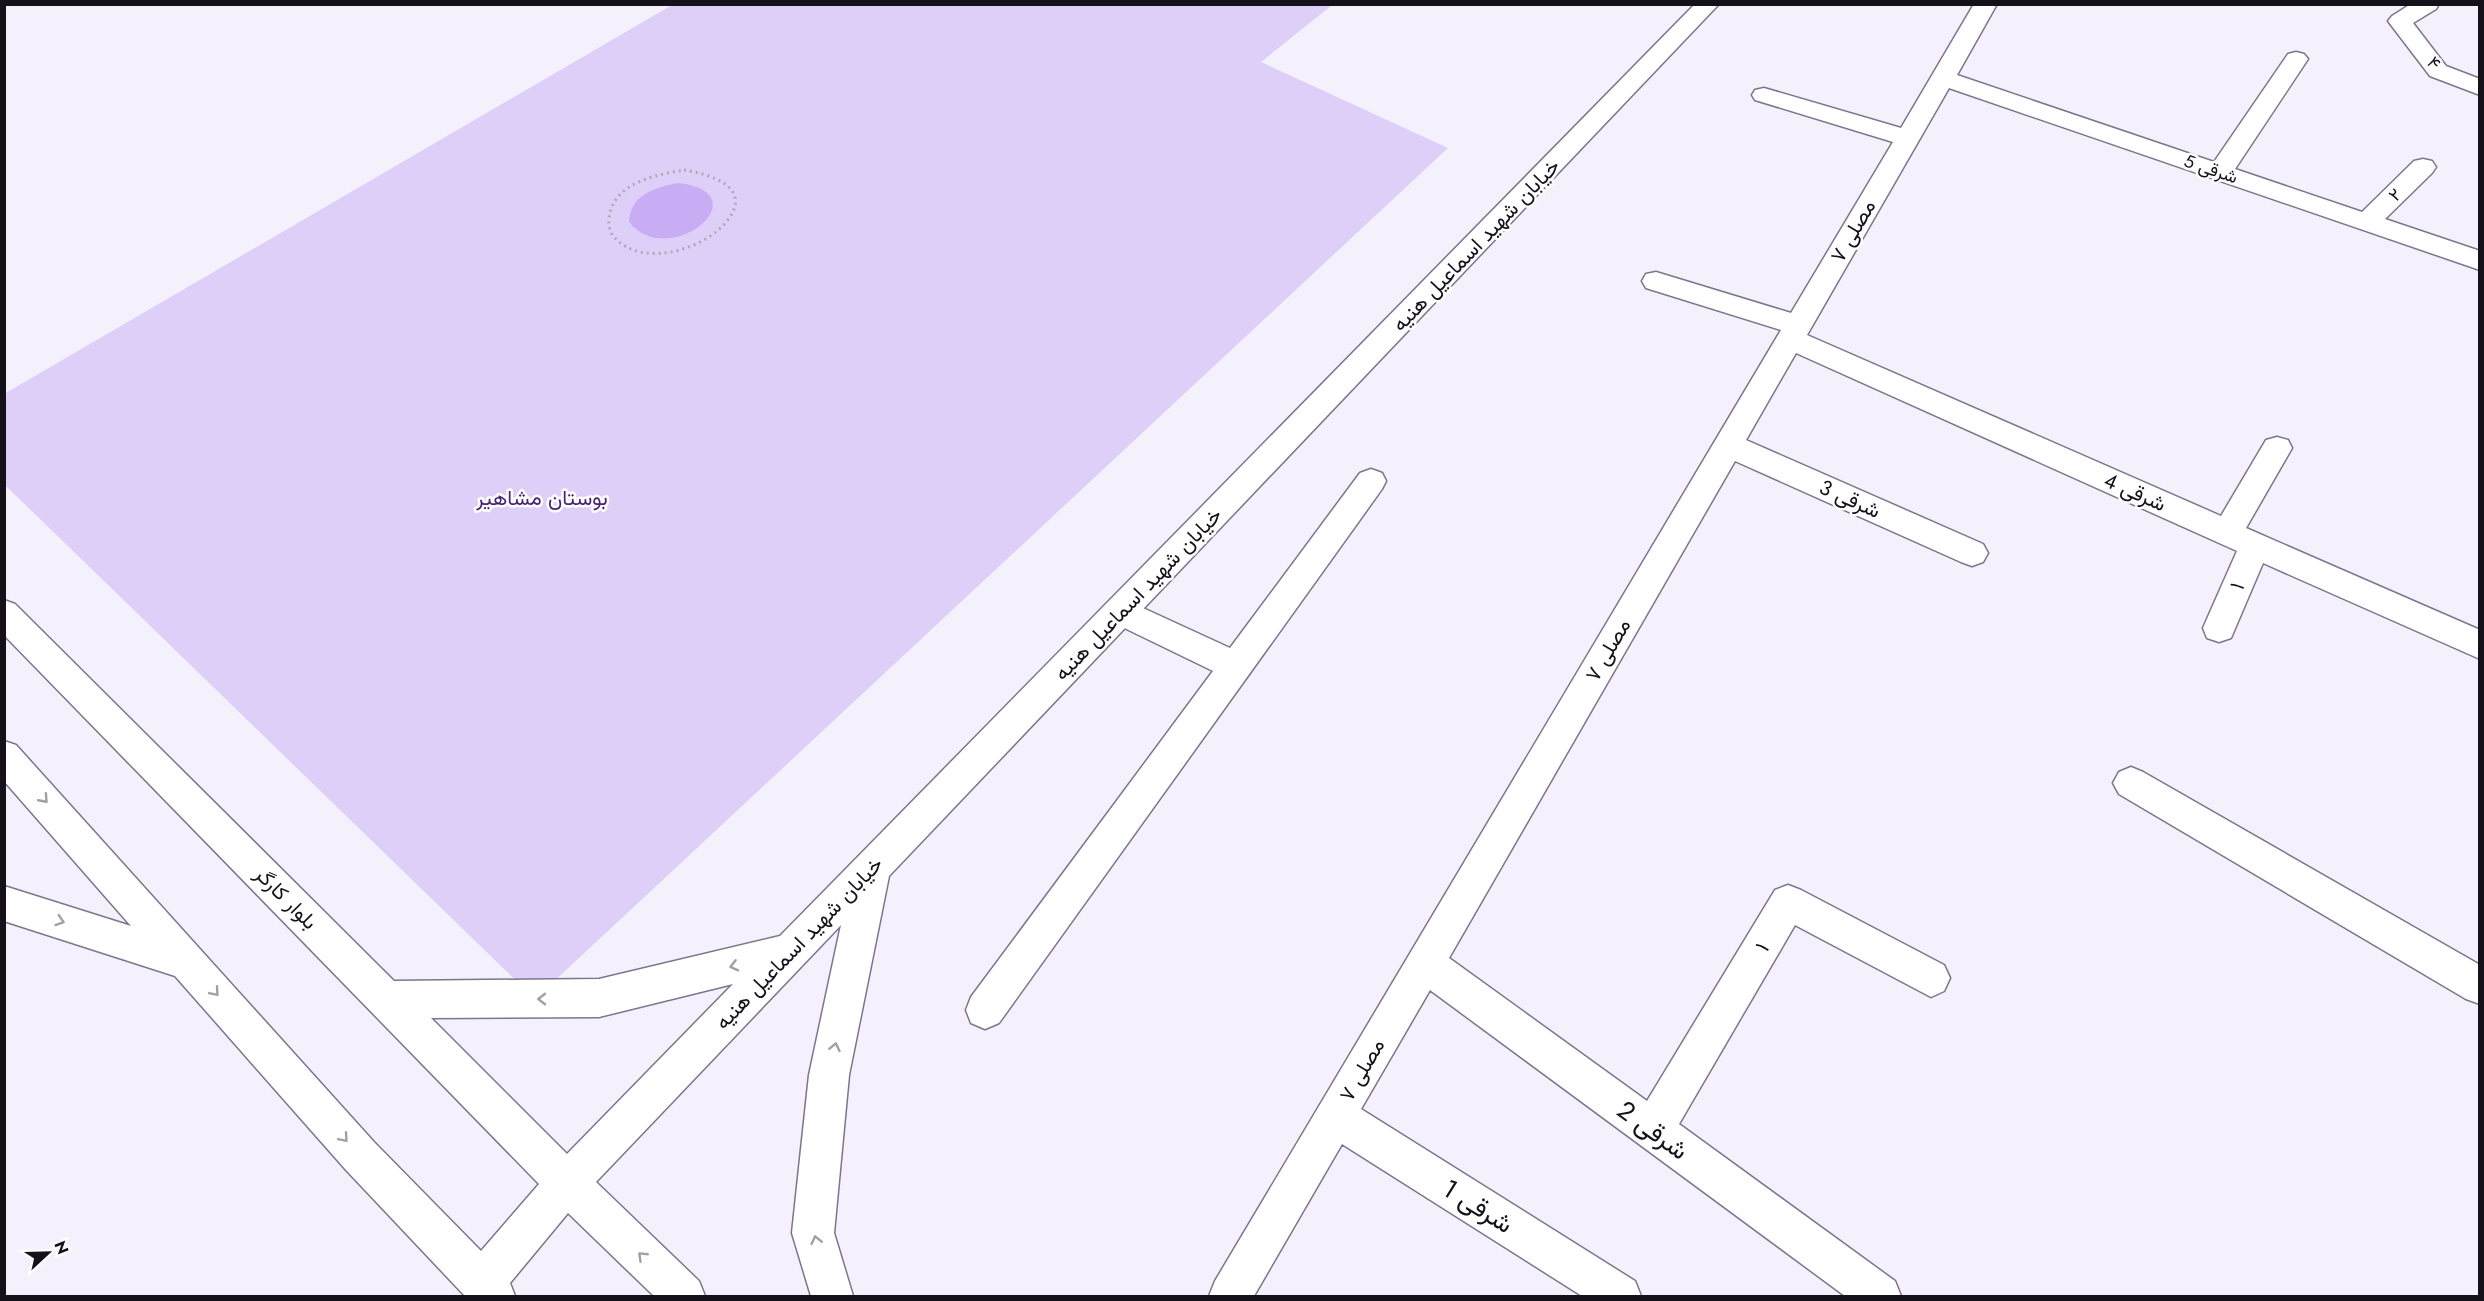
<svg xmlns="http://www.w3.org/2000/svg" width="2484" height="1301" font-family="Jost,Vazirmatn,sans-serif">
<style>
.green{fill:#decff8}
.water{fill:#c8adf4}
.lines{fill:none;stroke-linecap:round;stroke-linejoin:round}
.minor-casing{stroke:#7d758d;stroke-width:3}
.major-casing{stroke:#7d758d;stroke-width:3}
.path{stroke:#adaab4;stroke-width:3;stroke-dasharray:2 4;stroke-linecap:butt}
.minor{fill:#fff;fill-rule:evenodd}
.major{fill:#fff;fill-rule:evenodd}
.oneway{stroke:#a1a0a3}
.labels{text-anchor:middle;stroke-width:5;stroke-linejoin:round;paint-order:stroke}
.far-street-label{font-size:18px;fill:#15111a;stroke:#fff}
.street-label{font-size:21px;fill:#15111a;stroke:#fff}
.park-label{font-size:21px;fill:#482273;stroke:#fff}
.near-street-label{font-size:26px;fill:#15111a;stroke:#fff}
</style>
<rect width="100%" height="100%" fill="#f4f1fc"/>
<!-- green -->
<path class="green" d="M672,5H1332L1261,62L1448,148L535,999L5,485L4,394Z"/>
<!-- water -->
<path class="water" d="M679,183C763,194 669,272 629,222C630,195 655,187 679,183Z"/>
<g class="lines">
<defs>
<path id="minor" d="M1974,4H1997L1957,75L2214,162L2288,54L2296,52L2304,54L2308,59L2235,169L2362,212L2414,161L2423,159L2432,161L2436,167L2432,173L2385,219L2480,251V270L1949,88L1807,335L2221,516L2266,440L2277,437L2288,440L2292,448L2246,528L2480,630V659L2263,563L2231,638L2219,642L2207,638L2203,628L2237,551L1796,353L1746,440L1983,544L1988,553L1983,562L1972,566L1961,562L1735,461L1449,958L1647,1101L1775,890L1788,885L1801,890L1944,965L1950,978L1944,991L1931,997L1795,925L1679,1124L1895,1281L1901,1296H1845L1430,990L1361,1109L1635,1281L1641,1296H1582L1342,1144L1254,1296H1209L1215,1281L1781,330L1646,288L1642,281L1646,274L1656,272L1791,313L1893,142L1755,100L1752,95L1755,90L1764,88L1901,128Z
M2411,4H2439L2436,9L2413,23L2446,66L2480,79V95L2430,76L2388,21L2392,16Z
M1371,469L1382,473L1386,481L1382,489L999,1023L985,1029L971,1023L966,1010L971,997L1213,671L1110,621L1105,612L1110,603L1121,599L1132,603L1230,648L1360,473Z
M2131,767L2143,772L2480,965V1004L2466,999L2119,794L2113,783L2119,772Z"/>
<path id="major" d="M1695,4H1719L889,876L849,1075L834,1233L853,1296H811L792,1233L809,1075L841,925L596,1182L699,1281L705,1296H654L568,1213L510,1283L515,1296H465L346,1170L175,976L4,921V886L131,926L4,781V741L16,745L374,1142L481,1251L539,1184L4,635V600L15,604L394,981L599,979L780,936ZM733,984L567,1154L431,1018L599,1017Z"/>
</defs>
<!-- minor casing -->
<use href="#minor" class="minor-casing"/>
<!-- major casing -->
<use href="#major" class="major-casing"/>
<!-- path -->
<path class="path" d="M684,170C710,174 754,187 727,221C705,249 644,268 616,239C610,234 608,225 609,218C613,183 655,175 684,170Z"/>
<!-- minor -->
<use href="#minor" class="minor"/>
<!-- major -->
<use href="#major" class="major"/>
</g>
<!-- one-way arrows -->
<defs><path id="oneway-chevron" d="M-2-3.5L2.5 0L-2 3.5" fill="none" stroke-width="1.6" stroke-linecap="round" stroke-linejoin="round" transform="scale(1.5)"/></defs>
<g class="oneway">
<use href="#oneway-chevron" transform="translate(44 799) rotate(48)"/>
<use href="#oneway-chevron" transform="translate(60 921) rotate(18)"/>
<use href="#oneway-chevron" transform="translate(734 966) rotate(166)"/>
<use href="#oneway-chevron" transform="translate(215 992) rotate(49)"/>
<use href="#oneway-chevron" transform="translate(542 999) rotate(180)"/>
<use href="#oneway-chevron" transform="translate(835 1047) rotate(-78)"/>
<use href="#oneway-chevron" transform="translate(344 1138) rotate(49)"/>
<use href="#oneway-chevron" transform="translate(816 1240) rotate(-103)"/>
<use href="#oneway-chevron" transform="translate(642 1256) rotate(-136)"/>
</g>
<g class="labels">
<!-- far-street labels -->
<g class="far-street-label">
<text transform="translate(2434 63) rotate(48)" y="6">۴</text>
<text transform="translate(2211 169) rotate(19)" y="6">شرقی 5</text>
<text transform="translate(2395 195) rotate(-45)" y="6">۲</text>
</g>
<!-- street labels -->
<g class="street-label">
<text transform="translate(1853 231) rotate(-60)" y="7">مصلی ۷</text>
<text transform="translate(1476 245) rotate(-46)" y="7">خیابان شهید اسماعیل هنیه</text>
<text transform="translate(2135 492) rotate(24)" y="7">شرقی 4</text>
<text transform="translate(1850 499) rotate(24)" y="7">شرقی 3</text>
<text transform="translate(2237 586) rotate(-67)" y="7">۱</text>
<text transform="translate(1138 594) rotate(-46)" y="7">خیابان شهید اسماعیل هنیه</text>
<text transform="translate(1608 650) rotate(-60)" y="7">مصلی ۷</text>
<text transform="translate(286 898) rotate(45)" y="7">بلوار کارگر</text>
<text transform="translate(799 943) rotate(-46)" y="7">خیابان شهید اسماعیل هنیه</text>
<text transform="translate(1762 947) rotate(-59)" y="7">۱</text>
<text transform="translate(1362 1070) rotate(-60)" y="7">مصلی ۷</text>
</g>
<!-- park labels -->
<g class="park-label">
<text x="542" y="505">بوستان مشاهیر</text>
</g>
<!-- near-street labels -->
<g class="near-street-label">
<text transform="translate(1653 1130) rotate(36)" y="9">شرقی 2</text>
<text transform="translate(1478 1206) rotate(32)" y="9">شرقی 1</text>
</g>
</g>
<!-- border -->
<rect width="2484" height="1301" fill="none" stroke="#15111a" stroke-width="12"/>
<!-- north arrow -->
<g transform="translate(48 1253) rotate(68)" stroke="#ffffff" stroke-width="4.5" paint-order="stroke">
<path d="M0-4.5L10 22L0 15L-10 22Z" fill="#15111a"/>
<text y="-9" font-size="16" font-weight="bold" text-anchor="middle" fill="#15111a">N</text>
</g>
</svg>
